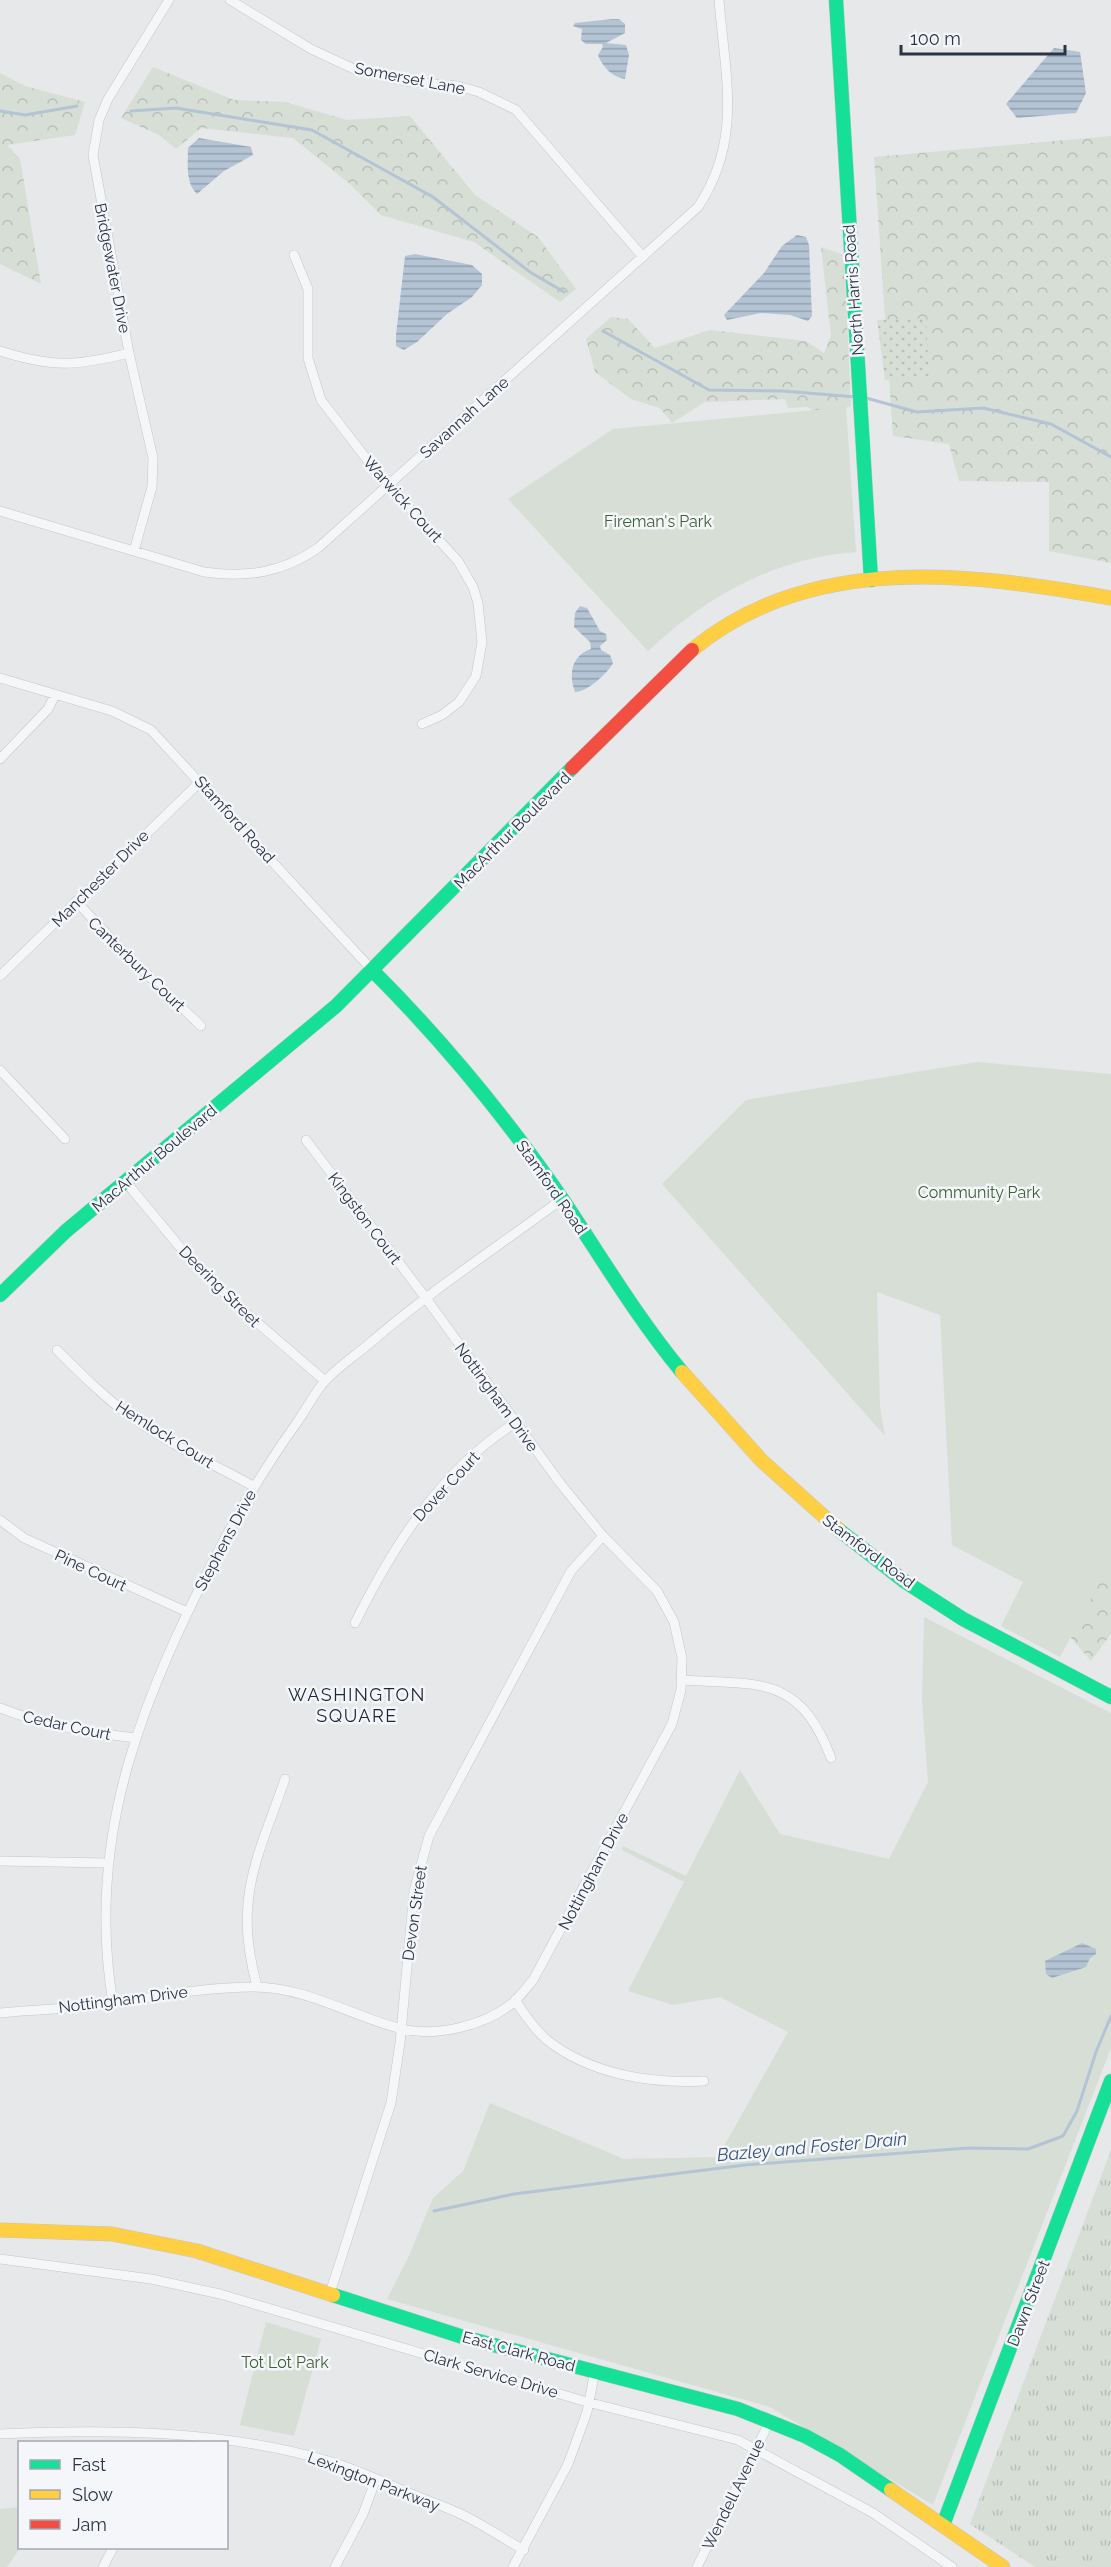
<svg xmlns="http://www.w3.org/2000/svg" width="1111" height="2567" font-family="Raleway,sans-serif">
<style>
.grass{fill:url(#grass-tufts)}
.forest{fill:url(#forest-crowns)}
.park{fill:#d6ded6}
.garden{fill:url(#garden-dots)}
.water{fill:url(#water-rules)}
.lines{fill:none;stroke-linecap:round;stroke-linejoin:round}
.stream{stroke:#b4c4d5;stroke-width:3}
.street-casing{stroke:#c4c6c8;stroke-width:10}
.fast-casing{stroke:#c4c6c8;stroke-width:15}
.slow-casing{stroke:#c4c6c8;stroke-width:15}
.jam-casing{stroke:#c4c6c8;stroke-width:15}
.street{stroke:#f5f6f7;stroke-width:9}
.fast{stroke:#16e098;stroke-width:14}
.slow{stroke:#ffcf43;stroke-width:14}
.jam{stroke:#f24e42;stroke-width:14}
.labels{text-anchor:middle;stroke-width:5;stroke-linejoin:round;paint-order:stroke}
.street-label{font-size:16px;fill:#2b3445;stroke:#f4f6f9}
.park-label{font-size:16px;fill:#3f6138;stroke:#f4f6f9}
.neighbourhood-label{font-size:18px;letter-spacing:1.5px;fill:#1d2536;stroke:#f4f6f9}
.water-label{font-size:18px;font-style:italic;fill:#34527a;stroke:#f4f6f9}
</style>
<defs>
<pattern id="grass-tufts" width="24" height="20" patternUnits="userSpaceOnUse" patternTransform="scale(1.5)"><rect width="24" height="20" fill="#d6ded6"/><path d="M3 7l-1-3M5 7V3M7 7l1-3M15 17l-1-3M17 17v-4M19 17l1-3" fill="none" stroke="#b8bfb9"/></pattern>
<pattern id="forest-crowns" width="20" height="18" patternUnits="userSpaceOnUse" patternTransform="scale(1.5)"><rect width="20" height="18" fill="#d6ded6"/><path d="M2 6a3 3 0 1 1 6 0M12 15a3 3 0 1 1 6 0" fill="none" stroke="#b8bfb9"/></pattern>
<pattern id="garden-dots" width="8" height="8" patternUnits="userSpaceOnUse" patternTransform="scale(1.5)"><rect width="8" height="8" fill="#d6ded6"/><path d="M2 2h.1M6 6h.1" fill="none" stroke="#b8bfb9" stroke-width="1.8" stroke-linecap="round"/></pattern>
<pattern id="water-rules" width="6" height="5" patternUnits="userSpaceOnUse" patternTransform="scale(1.5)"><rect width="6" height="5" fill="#b4c4d5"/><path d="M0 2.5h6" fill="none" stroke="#93a0af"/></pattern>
</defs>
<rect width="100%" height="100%" fill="#e6e8ea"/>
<!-- grass -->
<path class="grass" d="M1111,2150V2567H1035L970,2524Z"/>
<!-- forest -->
<path class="forest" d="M153,67L234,100L285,102L347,120L410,116L475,195L538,237L576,289L560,302L474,242L381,215L350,184L293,138L201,128L176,149L159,135L121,118Z
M0,73L25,86L85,102L75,135L7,145L20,159L41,284L0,264Z
M1111,136V563L1049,551V482L959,481L949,444L893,436L874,157Z
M821,247L844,255L851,406L820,417L808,407L788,408L785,399L705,402L672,423L660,408L631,399L595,372L586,339L611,317L628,319L655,348L710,330L806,341L824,353L831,336Z
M1111,1514V1634L1091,1661L1059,1624Z"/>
<!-- park -->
<path class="park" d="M846,407L856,552C774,558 707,596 648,651L508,499L613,429Z
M977,1062L1111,1074V1561L1060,1657L1001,1626L1023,1582L952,1545L940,1315L877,1292L880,1407L885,1436L662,1184L746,1100Z
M924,1617L1111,1713V2048L933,2505L770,2407L387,2299L408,2258L433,2198L463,2171L490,2103L624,2159L718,2157L788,2032L720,1997L673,2005L628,1991L684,1882L622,1850L623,1846L686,1876L740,1770L780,1834L889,1859L928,1782L922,1701Z
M266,2322L321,2339L294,2436L240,2425Z
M19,2507L20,2548L7,2567H0V2509Z"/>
<!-- garden -->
<path class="garden" d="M926,318L929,379L885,380L877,320Z"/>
<!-- water -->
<path class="water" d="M612,19H619L625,24V33L606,43L626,45L629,55L625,79C613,77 603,68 598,55L603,47L602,44H586L581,40L582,29L573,26L575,23Z
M1054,48L1080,52L1086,93L1076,113L1017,118L1006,104Z
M199,138L251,147L253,155L224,171L197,194C185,182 188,164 188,148Z
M797,235L806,237L809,245L812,316L808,321L790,315L761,313L727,320L724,315L764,273L782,246Z
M415,254L472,265L482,274V285L472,297L447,314L417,342L404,350L396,346V335L405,256Z
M580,606L587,608L600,631L606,634L607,640L600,646L601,650L610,655L613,663C607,674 587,692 575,692C568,674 572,655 591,649L590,642L574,627L575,613Z
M1082,1943L1096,1949V1954L1090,1958L1086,1967L1052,1978L1046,1974L1045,1961Z"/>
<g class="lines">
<!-- stream -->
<path class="stream" d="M0,111L25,115L77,106
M131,111L176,108L312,130L433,197L530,272L564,292
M603,331L709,390L783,391L856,397
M866,398L917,412L983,408L1051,424L1111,457
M434,2211L514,2194L745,2165L968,2148L1028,2149L1063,2136L1077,2111L1096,2052L1111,2016"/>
<defs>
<path id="street" d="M230,0L311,49L356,70L410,82L458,86L479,92L516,110L643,257
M294,255L308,289V358L321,400L379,475L458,561L473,587L478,603L482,642L476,676L459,702L442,715L422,724
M0,351C54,368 75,366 129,353
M0,511L204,572C246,578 282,573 318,548L698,207C743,140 725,76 719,0
M134,551L152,487L153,458L129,353L93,155L99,120L108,99L169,0
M0,678L112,711L151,730L373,971
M0,759L48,709L55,695
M76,901L117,945L201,1026
M0,976L201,781
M0,1070L65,1139
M125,1181L189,1258L230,1299L325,1381
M57,1350C81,1374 105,1398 133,1418C170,1445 213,1464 253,1486
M0,1520L24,1538L187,1612
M355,1623C393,1546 441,1470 515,1423
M682,1680C759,1685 799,1674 831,1758
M0,1708C43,1725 89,1733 136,1738
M0,1861L108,1863
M257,1987C250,1960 245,1932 248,1904C251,1863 272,1818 285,1779
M515,2000C524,2014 534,2029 547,2040C590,2074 650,2084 704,2081
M113,2003C84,1832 146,1690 223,1542C246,1499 270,1460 298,1421C307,1408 315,1392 325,1381C338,1367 356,1355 370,1343C431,1290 498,1247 562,1199
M0,2013C38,2009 77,2009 114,2003C161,1996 206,1987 254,1987C305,1987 350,2015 398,2028C435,2038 486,2026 515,2001C521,1995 527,1987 533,1980L672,1724L681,1690L682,1658L674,1622L657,1591L603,1536L560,1483L425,1297L306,1140
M0,2259L151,2279L220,2294L587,2402L738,2440L873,2513L952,2567
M330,2293L391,2103L400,2043L414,1891L429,1836L571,1571L603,1536
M0,2434C109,2429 219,2430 325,2460C351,2467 377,2479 402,2490C423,2499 444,2506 465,2516C485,2526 504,2539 524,2550
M103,2567L113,2548
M335,2567L363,2514L376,2479
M513,2567L568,2464L587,2412L595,2371
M697,2567L770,2421"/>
<path id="fast" d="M836,0L871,580
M373,971C444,1042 508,1120 565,1203C603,1260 638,1319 682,1372
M0,1295L66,1231L336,1006L572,768
M839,1530L904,1581L963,1619L1111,1697
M333,2295L463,2337L738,2409L805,2436L840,2455L891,2490
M943,2525L1111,2081"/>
<path id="slow" d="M692,650C810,552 970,573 1111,598
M682,1372L761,1460L839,1530
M0,2230L112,2234L197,2251L333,2295
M891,2490L1003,2567"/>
<path id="jam" d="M572,768L692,650"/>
</defs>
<!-- street casing -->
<use href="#street" class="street-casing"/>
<!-- fast casing -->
<use href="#fast" class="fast-casing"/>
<!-- slow casing -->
<use href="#slow" class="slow-casing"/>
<!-- jam casing -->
<use href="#jam" class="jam-casing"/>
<!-- street -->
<use href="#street" class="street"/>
<!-- fast -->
<use href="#fast" class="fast"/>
<!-- slow -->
<use href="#slow" class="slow"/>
<!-- jam -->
<use href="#jam" class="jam"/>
</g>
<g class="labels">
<!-- street labels -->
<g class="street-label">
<text transform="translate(410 78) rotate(11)" y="6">Somerset Lane</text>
<text transform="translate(113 268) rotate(79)" y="6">Bridgewater Drive</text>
<text transform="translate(853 290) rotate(-94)" y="6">North Harris Road</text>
<text transform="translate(464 417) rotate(-42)" y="6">Savannah Lane</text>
<text transform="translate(403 499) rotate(48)" y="6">Warwick Court</text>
<text transform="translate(235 819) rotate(48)" y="6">Stamford Road</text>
<text transform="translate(512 830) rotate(-45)" y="6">MacArthur Boulevard</text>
<text transform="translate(100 878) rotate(-45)" y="6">Manchester Drive</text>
<text transform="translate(137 964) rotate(44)" y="6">Canterbury Court</text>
<text transform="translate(154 1158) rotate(-40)" y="6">MacArthur Boulevard</text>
<text transform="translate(552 1187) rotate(55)" y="6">Stamford Road</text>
<text transform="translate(365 1218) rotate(53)" y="6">Kingston Court</text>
<text transform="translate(220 1286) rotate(45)" y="6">Deering Street</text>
<text transform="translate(497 1397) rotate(54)" y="6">Nottingham Drive</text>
<text transform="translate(165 1434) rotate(32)" y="6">Hemlock Court</text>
<text transform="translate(446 1486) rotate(-47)" y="6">Dover Court</text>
<text transform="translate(225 1540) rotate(-62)" y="6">Stephens Drive</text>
<text transform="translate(869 1551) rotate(37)" y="6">Stamford Road</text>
<text transform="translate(91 1570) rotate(25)" y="6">Pine Court</text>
<text transform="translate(67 1725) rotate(12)" y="6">Cedar Court</text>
<text transform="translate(593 1871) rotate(-62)" y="6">Nottingham Drive</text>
<text transform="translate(414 1913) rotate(-82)" y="6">Devon Street</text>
<text transform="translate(123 1999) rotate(-7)" y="6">Nottingham Drive</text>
<text transform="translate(1028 2303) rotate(-69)" y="6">Dawn Street</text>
<text transform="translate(519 2351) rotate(15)" y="6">East Clark Road</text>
<text transform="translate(491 2373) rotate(16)" y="6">Clark Service Drive</text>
<text transform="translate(374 2481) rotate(21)" y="6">Lexington Parkway</text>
<text transform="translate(733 2494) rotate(-64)" y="6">Wendell Avenue</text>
</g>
<!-- park labels -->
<g class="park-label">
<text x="658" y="527">Fireman's Park</text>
<text x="979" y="1198">Community Park</text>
<text x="285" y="2368">Tot Lot Park</text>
</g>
<!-- neighbourhood labels -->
<g class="neighbourhood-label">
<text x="357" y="1701">WASHINGTON<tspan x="357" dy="21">SQUARE</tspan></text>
</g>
<!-- water labels -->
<g class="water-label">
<text transform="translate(812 2147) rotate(-5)" y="6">Bazley and Foster Drain</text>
</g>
</g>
<!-- legend -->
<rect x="18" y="2441" width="210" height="108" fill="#f4f6f9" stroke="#a4a8b1" stroke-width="1.5"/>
<rect x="30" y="2460" width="30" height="9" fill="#16e098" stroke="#a4a8b1" stroke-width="1.5"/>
<text x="72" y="2471" font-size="18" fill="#2b3445">Fast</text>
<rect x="30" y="2490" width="30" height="9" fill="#ffcf43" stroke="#a4a8b1" stroke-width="1.5"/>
<text x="72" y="2501" font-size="18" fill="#2b3445">Slow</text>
<rect x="30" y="2520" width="30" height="9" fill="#f24e42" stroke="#a4a8b1" stroke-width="1.5"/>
<text x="72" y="2531" font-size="18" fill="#2b3445">Jam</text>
<!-- scale -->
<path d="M901 45v9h164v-9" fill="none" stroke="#2b3445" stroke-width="3"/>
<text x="910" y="45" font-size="18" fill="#2b3445" stroke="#f4f6f9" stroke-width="4.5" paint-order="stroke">100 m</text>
</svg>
